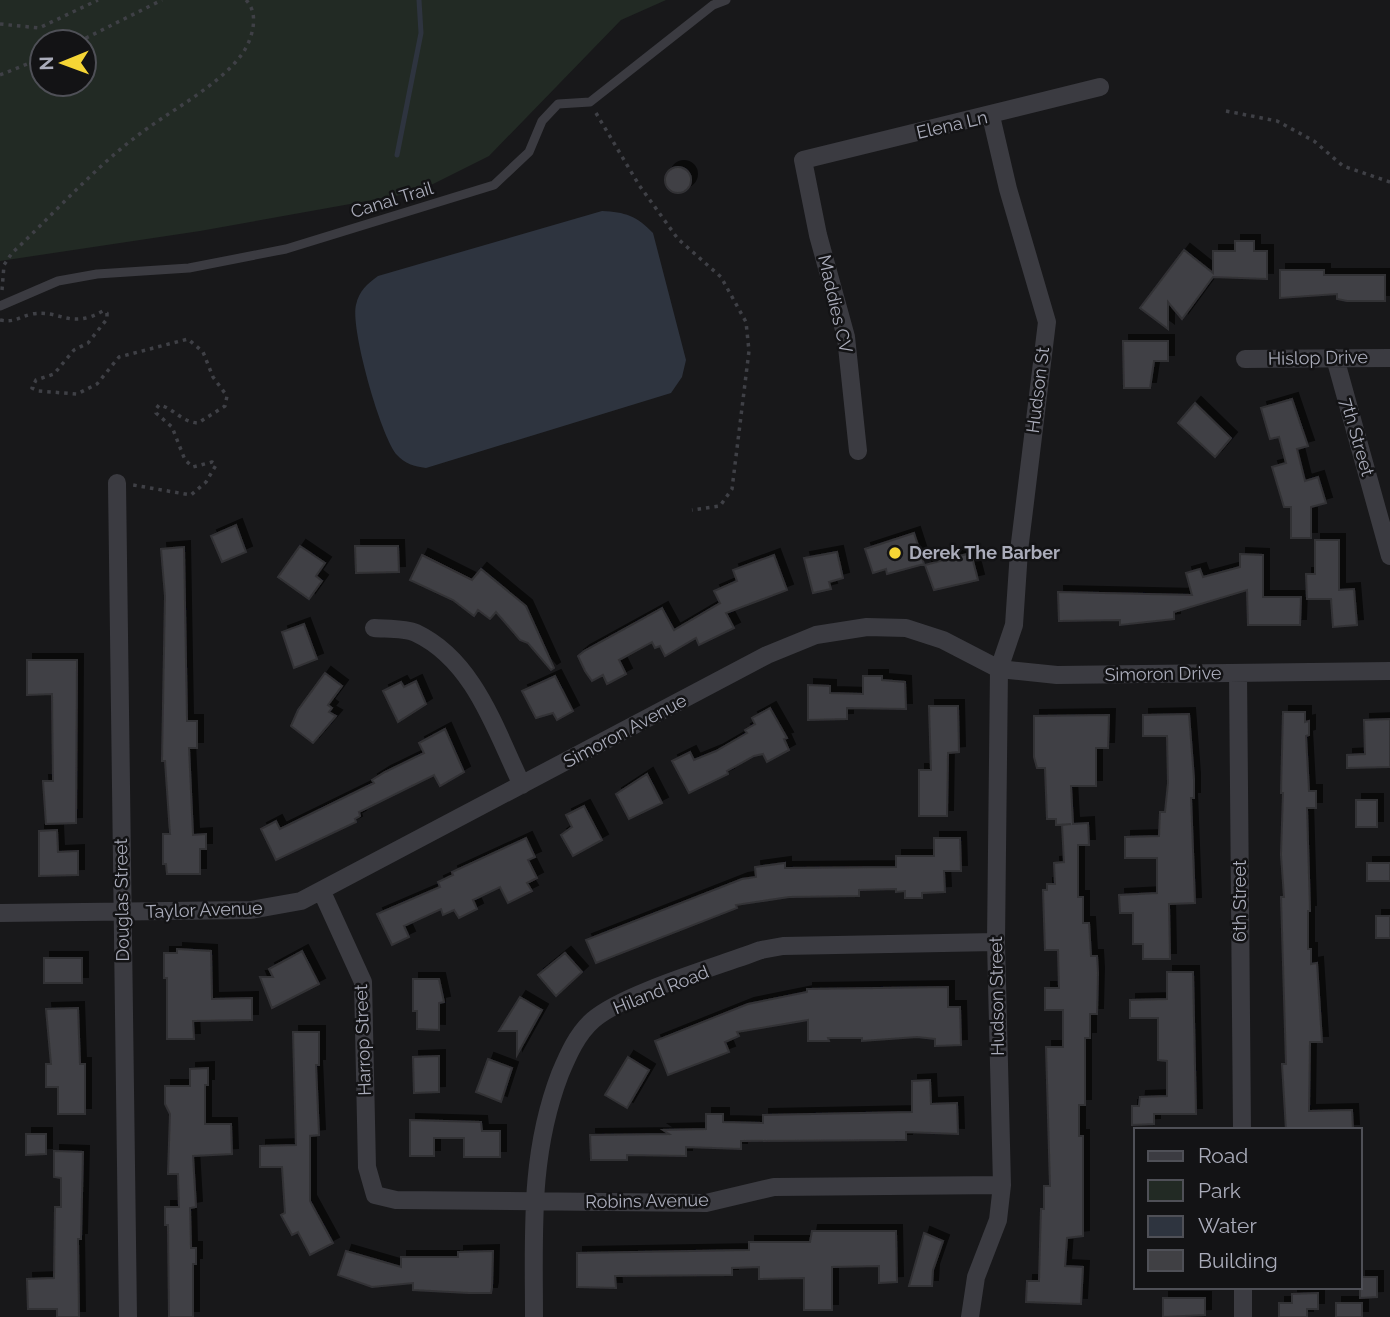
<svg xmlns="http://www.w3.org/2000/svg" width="1390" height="1317" font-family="Raleway,sans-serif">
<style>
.green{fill:#222a24;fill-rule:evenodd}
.water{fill:#2e343f}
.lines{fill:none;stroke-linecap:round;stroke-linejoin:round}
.stream{stroke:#2e343f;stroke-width:5}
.building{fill:#404044;stroke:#333236;stroke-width:2;filter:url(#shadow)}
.path{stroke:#3f4046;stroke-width:3.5;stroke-dasharray:3.5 5;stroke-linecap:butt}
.service{stroke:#3b3b41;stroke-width:9}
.minor{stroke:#3b3b41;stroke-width:18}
.poi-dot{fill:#f5d535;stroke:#131315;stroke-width:2.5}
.labels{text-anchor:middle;stroke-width:5;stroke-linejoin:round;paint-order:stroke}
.street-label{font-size:18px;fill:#aaacba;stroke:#131315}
.poi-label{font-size:18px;font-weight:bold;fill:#aaacba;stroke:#131315;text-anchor:start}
</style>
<defs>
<filter id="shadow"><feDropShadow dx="6" dy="-6" stdDeviation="0" flood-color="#0009"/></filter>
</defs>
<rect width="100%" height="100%" fill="#18181a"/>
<!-- green -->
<path class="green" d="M0,0H666L621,20L489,156L417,192L200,231L0,261ZM42,42H84V84H42Z"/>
<!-- water -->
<path class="water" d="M602,211C625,212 637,216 653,233L686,360L682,377L671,393L426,468C414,466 405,464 397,455C381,437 350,328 356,305C359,291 367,284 378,276Z"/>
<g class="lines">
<!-- stream -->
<path class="stream" d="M397,155L421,33L419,0"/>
</g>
<!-- building -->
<path class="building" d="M665 180a13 13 0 1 1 26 0a13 13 0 1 1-26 0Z
M1235,241H1254V251H1267V279L1213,277L1182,319L1168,302V329L1140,308L1184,250L1213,273V251H1235Z
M1280,270H1324V275H1385V301H1347L1337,299V294L1280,298Z
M1123,341H1168V361H1154L1150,388H1124Z
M1292,399L1308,446L1297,449L1305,481L1318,477L1326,503L1311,507V538H1291V507H1284L1272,467L1286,463L1279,437L1270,439L1261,408Z
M1195,403L1231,438L1215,457L1178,423Z
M236,525L246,552L222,562L211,536Z
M914,533L924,564L887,574L886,569L873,573L865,549Z
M1315,540H1339V590L1354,589L1357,625L1333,627L1331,599H1307L1306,574H1315Z
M300,546L325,563L316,576L322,581L309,599L278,577Z
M355,546H398L399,572L356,573Z
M184,547L187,721H197V748H189L193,835L206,834V849H200V874H167L166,864H163V834H170L165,761H162L165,596L161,549Z
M837,552L843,578L829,582L831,589L813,593L804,558Z
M971,553L978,580L934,590L925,565Z
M1240,554L1263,555V597H1301L1300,625H1248L1247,590L1174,612V619L1120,625V620L1059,621L1058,592L1192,595L1186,573L1200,569L1203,577L1240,567Z
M422,555L472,580L481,569L526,606L554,668L551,670L528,643L520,640L496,612L490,619L478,610L474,616L453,600L410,580Z
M774,555L787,590L726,613L734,628L699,645L696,638L665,656L660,646L655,648L652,642L619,660L626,674L607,684L603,675L592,681L585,671L578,656L584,651L662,608L674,630L720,603L714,591L737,581L733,570Z
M304,624L317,659L294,668L282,632Z
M27,660H77L76,823L46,824L43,781H53L52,694L27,695Z
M325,673L342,686L328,705L332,708L329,712L336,716L313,743L291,726L298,710Z
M555,676L573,711L557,720L553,713L536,718L522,691Z
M863,676H882V680L905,682L906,709L847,708V719L808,720V685L830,686V693L863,694Z
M416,681L426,704L398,722L383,691L401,682L404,687Z
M929,706H958L959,752L948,753L947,816H919V770H931Z
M770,708L787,738L784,739L789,750L767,762L763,754L754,756L727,771L728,774L689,793L672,761L690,752L694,760L716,751L747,733L745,730L755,724L752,718Z
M1283,712H1305V722L1309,721V735L1306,736L1309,791H1316V808H1307L1310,911H1308V949H1311V964L1317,963L1322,1042H1310L1309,1111L1352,1110L1353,1130H1286L1282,1064H1286L1281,897H1284L1281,855L1283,793H1281Z
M1189,714L1194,779V798H1191L1195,903L1169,904L1170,959H1143V944H1133V913H1120L1119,895L1157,893V858H1125V837L1159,836L1160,812H1165L1168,783L1167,736H1143V715Z
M1109,715L1108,748H1096V786H1071L1073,824L1088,823L1089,845H1078V897H1083V923H1089L1091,956H1097L1098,973L1097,1014H1090V1038H1085V1105H1079V1136H1083V1236L1067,1238L1065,1266L1083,1267L1081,1304L1026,1302L1027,1281H1039L1041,1209H1044V1186H1050L1046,1047H1063V1010H1045V988H1059L1058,950H1045L1043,890H1047V884H1055L1054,863L1064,862L1062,825L1071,824L1056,825V819H1047L1045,768H1037L1034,757V716Z
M1390,719V767L1347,768V755L1365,754L1364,720Z
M445,729L464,772L440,786L434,775L359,812L360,816L355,819L356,822L276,860L261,829L276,821L280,829L374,783L372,780L385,772L424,753L419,743Z
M647,774L662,803L629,819L616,794Z
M1356,800H1377V827H1356Z
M584,806L602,840L573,856L561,835L572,827L566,815Z
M57,830L58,852L78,851V875L39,876V831Z
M526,838L535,857L528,860L537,878L527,883L532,891L508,903L500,887L473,900L477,909L459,918L454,910L443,915L441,909L404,926L409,937L392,945L377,914L440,887L438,882L453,875L452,872Z
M934,838H960L961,871H944L945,892L922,893V898H905V891L896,892V889L859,890V896L789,897L736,905L737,908L596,963L586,940L742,879L756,877L755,867L785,863V868L896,867V856H934Z
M1367,863H1390V881H1367Z
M1376,916H1390V938H1376Z
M177,949L211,951L212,999L252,998V1020L193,1021L194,1039H167V978H164V953H177Z
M302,951L319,984L272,1008L260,977H273L269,969Z
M565,953L582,972L556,996L538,975Z
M44,958H82V983H44Z
M1167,972H1193L1196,1114H1154V1124L1132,1125V1106H1139L1140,1097L1167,1096V1061L1158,1060V1018H1130V1000L1167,999Z
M413,979H439L444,1002L439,1003V1030L417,1029V1011H413Z
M948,987V1007H960L961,1045L935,1046V1039L917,1037L862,1041V1038H828L829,1041H808V1020L737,1032L739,1036L725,1042L729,1052L668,1075L655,1041L748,1004L807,992V989Z
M520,997L542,1010L517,1055V1031H499Z
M78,1008L80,1064H85V1114H58V1087H46V1064H51L46,1009Z
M293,1032H319V1065H316L319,1135L310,1136V1201L333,1243L310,1255L298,1232L292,1235L281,1215L285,1213L282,1167H260V1146L296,1145Z
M439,1056V1092L414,1093L413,1057Z
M628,1057L649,1070L627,1108L605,1095Z
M488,1059L512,1068L501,1102L476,1092Z
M208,1068V1085H205V1124H231L232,1154L193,1156L196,1207L190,1208L191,1248H196V1264H193V1317H169L168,1225H165V1207H179L178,1174H168L170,1114L165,1104V1086H190V1069Z
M930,1080L931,1104L957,1103L958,1134L906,1132V1140L741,1141V1149L686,1147V1156L627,1155V1160H591L590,1135L669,1134L663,1130L706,1129V1114H723V1122L763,1123V1115L912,1112V1081Z
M410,1120L481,1122L482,1131H500V1157H464V1138H434V1156H410Z
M26,1134H46V1154L26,1155Z
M54,1151L83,1152L81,1239H78L79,1317H57V1309H28L27,1279L54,1278L55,1207H61V1178L54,1177Z
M812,1231H896L897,1282L879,1283V1266L832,1267V1310H804V1278L759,1279V1267L732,1268V1275L615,1276L616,1288L577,1287V1253L749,1250V1242H810Z
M924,1233L943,1241L933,1270L932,1286H909Z
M346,1251L401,1267V1257H458V1252L493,1251L492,1288L491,1293H469L413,1290V1283L372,1287L338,1275Z
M1360,1277H1377V1297L1360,1298Z
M1318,1293V1309H1307V1317H1279V1303H1292V1294Z
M1163,1298H1205V1315L1163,1317Z
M1336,1303H1362V1317H1336Z"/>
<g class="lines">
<!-- path -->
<path class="path" d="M0,24L39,28L98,0
M78,42L162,0
M0,75L42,58
M1226,111L1277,121L1314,141L1343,166L1390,182
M596,113L639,185L678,239L721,277L746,322L749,351L732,489L720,506L692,510
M2,290L4,265L12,253C53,215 92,170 137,136C168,112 215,88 239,58C251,44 261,15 246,0
M0,320C14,323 19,317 32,314C60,309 69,330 103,311L107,313V319L88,343L74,350L54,374L36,380L32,388L38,391L77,394L97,384L119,357L188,339L203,352L213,377L227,396L225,406L198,423C181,422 174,408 159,405L156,409V413L172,427L185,460L193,467L212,462L216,465L206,482L191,495L133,485"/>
<!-- service -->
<path class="service" d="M0,306L58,281L97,274L189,268L286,249L494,185L529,152L542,121L558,104L590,102L713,5L726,0"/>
<!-- minor -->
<path class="minor" d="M1335,358L1390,556
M1245,359L1390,358
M858,451L846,337L818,235L803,160L1100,87
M117,483L128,1317
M374,628C386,629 405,628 416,633C475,661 496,732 522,785
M1238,673L1242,1130
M322,892L363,982L367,1167L375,1195L396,1200L706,1203L774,1187L1002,1185
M0,913L251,910L301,901L767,655L816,635L867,627L906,628L943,640L999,669L1057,675L1390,671
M1243,1287V1317
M534,1317C534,1232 529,1155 560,1074C568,1055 577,1034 593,1020C624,993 719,966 761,950L783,946L996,942
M970,1317L976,1277L998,1220L1002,1185L996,942L999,669L1014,625L1019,551L1047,322L1008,189L991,116"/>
</g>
<!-- markers -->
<circle class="poi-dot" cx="895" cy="553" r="7"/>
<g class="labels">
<!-- street labels -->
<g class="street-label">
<text transform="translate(952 125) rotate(-13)" y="6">Elena Ln</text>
<text transform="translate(392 200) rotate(-17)" y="6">Canal Trail</text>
<text transform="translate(835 304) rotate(77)" y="6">Maddies CV</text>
<text transform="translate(1318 358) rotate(-1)" y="6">Hislop Drive</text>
<text transform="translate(1038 390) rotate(-83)" y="6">Hudson St</text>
<text transform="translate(1357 437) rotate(74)" y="6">7th Street</text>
<text transform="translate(1163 674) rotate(-1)" y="6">Simoron Drive</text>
<text transform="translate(625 731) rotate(-28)" y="6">Simoron Avenue</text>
<text transform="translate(122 900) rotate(-91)" y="6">Douglas Street</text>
<text transform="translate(1240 901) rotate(-90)" y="6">6th Street</text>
<text transform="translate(204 910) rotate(-2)" y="6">Taylor Avenue</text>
<text transform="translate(661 990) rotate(-22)" y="6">Hiland Road</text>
<text transform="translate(997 996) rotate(-91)" y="6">Hudson Street</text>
<text transform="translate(363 1040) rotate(-92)" y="6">Harrop Street</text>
<text transform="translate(647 1201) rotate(-1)" y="6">Robins Avenue</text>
</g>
<!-- poi labels -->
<g class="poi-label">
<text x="909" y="559">Derek The Barber</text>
</g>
</g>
<!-- legend -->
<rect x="1134" y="1128" width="228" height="161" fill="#131315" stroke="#4f5057" stroke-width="2"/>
<rect x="1148" y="1151" width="35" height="10" fill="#3b3b41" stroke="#4f5057" stroke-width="2"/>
<text x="1198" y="1163" font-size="21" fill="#aaacba">Road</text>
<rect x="1148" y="1180" width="35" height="21" fill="#222a24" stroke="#4f5057" stroke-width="2"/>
<text x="1198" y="1198" font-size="21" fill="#aaacba">Park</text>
<rect x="1148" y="1216" width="35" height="21" fill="#2e343f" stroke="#4f5057" stroke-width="2"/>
<text x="1198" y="1233" font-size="21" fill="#aaacba">Water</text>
<rect x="1148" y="1250" width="35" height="21" fill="#404044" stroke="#4f5057" stroke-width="2"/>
<text x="1198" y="1268" font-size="21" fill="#aaacba">Building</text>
<!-- north arrow -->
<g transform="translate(63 63) rotate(269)"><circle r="33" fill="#131315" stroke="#4f5057" stroke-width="2"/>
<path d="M0-5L12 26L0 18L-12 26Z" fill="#f5d535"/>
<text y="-10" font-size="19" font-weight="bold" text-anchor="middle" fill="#aaacba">N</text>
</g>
</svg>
